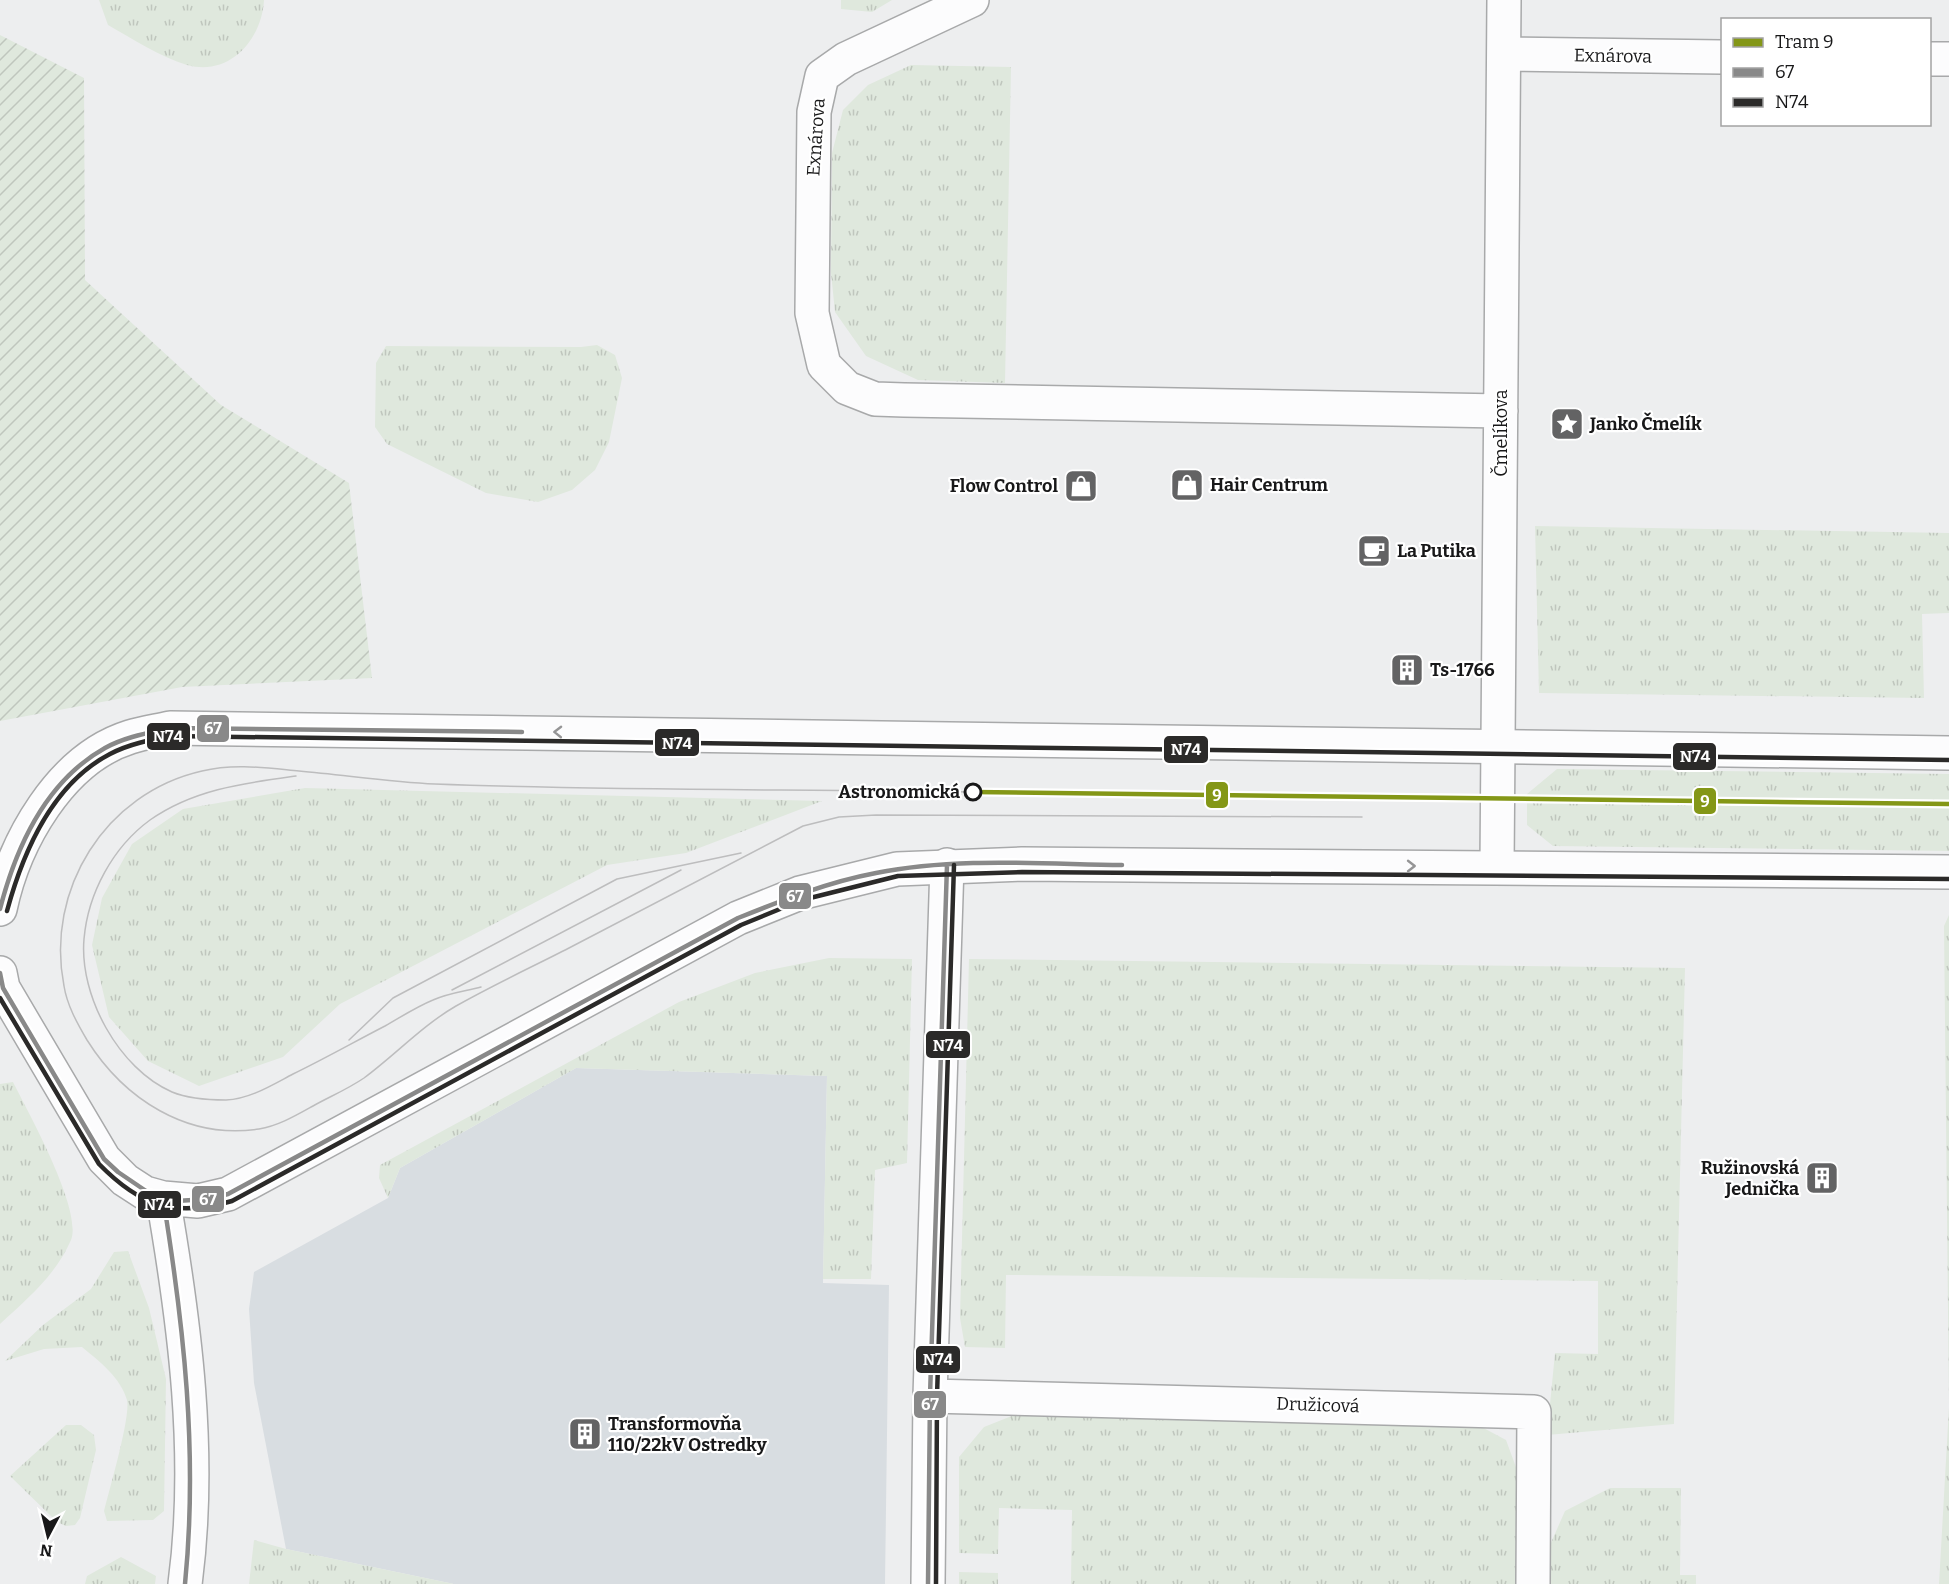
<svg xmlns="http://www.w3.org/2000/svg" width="1949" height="1584" font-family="Bitter,serif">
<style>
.built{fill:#d8dde1}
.grass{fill:url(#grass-tufts)}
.garden{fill:url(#garden-furrows)}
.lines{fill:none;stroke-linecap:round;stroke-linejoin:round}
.minor-casing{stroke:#a8a9aa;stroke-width:36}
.tertiary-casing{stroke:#a8a9aa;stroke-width:36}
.minor{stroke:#fcfcfd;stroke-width:33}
.tertiary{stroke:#fcfcfd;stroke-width:33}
.tram{stroke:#bdbdbe;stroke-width:1.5}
.bus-1-casing{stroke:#fff;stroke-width:9}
.bus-2-casing{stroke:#fff;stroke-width:9}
.bus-1{stroke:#898989;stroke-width:4.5}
.bus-2{stroke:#2b2a29;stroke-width:4.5}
.tram-1-casing{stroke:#fff;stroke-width:9}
.tram-1{stroke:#849717;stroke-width:4.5}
.oneway{stroke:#959596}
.stop-dot{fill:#fff;stroke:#181819;stroke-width:3}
.labels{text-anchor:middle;stroke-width:4.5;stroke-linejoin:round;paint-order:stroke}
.street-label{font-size:18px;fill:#181819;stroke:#fff}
.poi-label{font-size:18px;font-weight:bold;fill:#181819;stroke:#fff;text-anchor:start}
.stop-label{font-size:18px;font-weight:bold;fill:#181819;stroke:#fff;text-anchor:end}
.line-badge{stroke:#fff;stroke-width:2}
.badge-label{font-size:16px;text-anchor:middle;font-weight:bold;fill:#fff}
</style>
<defs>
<pattern id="grass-tufts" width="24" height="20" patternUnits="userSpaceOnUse" patternTransform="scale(1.5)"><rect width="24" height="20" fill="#dfe8dd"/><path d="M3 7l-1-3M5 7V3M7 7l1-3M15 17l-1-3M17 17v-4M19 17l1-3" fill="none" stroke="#bfc6bd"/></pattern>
<pattern id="garden-furrows" width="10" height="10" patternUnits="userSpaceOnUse" patternTransform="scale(1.5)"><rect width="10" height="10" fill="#dfe8dd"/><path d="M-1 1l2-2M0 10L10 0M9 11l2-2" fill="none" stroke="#bfc6bd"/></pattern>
</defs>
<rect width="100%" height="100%" fill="#edeeef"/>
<!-- built -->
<path class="built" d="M576,1068L827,1076L823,1283L889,1285L885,1584H454L286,1549L254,1383L249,1309L254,1272L388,1198L400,1168Z"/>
<!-- grass -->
<path class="grass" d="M99,0H264C262,39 230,77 187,65C160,57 133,39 108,25Z
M841,0H892L872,12L841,9Z
M911,65L1011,67L1005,383L918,380L866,356L835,312L831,273L832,153L843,110L868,85Z
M597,345L615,355L622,378L609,442L595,470L572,490L538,502L486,493L387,444L375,427L376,363L386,346L581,347Z
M1535,526L1949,533V613L1922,614L1924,698L1539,693Z
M1557,769L1949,774V851L1553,846L1527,825V794Z
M305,788L822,801L686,853L607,865L340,1004L283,1057L199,1086L148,1061L109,1017L92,945L102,898L132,844L183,809Z
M1949,915V1584H1939L1949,1407L1944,926Z
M829,958L912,959L907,1163L875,1170L871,1279H823L827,1076L576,1068L400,1168L388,1198L379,1178L380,1165L679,1002L755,973Z
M969,959L1685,968L1674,1424L1547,1435L1555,1353L1598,1354V1281L1006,1275L1005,1348L965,1347L960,1318Z
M13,1082C28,1112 83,1210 71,1240C56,1275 27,1299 0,1324V1084Z
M128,1251L149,1308L166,1379L164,1511L153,1520L107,1521L104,1511C109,1491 131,1416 127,1400C121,1378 99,1361 82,1347L44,1349L5,1361L43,1325L91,1289L114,1252Z
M1032,1408L1461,1416L1506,1440L1524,1489L1523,1584H1071L1072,1510L999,1508L998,1554L959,1553V1457L984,1427Z
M66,1425H81L94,1435L96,1450L80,1518L75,1525L66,1526L57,1522L10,1476Z
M1610,1488H1681L1680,1575H1696V1584H1546V1554L1565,1511Z
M254,1540L286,1549L454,1584H249Z
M121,1557L156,1576L155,1584H85L87,1576Z
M959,1572L998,1573V1584H959Z"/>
<!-- garden -->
<path class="garden" d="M0,35L84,78L85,280L221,405L349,483L372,678L182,687L0,721Z"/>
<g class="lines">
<defs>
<path id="minor" d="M972,0L846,59L822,76L814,112L812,313L824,365L847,388L875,399L904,400L1501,411
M1504,54L1722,57
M1930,59H1949
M1497,866L1504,0
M930,1396L1534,1412L1533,1584
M928,1584L930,1396L947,865"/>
<path id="tertiary" d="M0,909C14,842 60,759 130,737C143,733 157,731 170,728L1949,753
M0,973L3,988L104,1159L125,1180L145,1193L163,1198L198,1201L228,1194L738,918L800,893L897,869L1022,864L1949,872
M163,1198C185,1325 202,1456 185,1584"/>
</defs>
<!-- minor casing -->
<use href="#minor" class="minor-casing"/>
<!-- tertiary casing -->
<use href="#tertiary" class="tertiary-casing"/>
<!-- minor -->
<use href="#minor" class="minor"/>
<!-- tertiary -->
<use href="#tertiary" class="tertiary"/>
<!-- tram -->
<path class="tram" d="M296,776C245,783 194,789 150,820C113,847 88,893 84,939C79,996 119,1069 172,1092C189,1099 208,1100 226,1100C250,1099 272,1085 293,1074C324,1059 354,1042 385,1026C401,1017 416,1007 433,1000C448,993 466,991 481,987
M973,792C794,789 615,791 435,784C390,782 345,775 299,771C267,768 234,763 202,771C105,793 45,890 64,986C67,1005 77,1023 87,1040C124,1099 187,1140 259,1129C278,1126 295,1116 313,1106C329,1097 348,1089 364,1078C395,1055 423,1025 456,1006C493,985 532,967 569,948C647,907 725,866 803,826L839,817L876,815L1362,817
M452,990L681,870
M349,1040L393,998L617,879L741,853"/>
<defs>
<path id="bus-1" d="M0,909C16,847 46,781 105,748C125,737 148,733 170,728L522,732
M0,973L3,988L104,1159L118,1172L146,1191L176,1201L209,1199L228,1194L738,918C783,900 828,882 876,873C956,857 1041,864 1122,865
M163,1198C184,1327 198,1453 185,1584
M928,1584L930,1396L947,865"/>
<path id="bus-2" d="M7,911C23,852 52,784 110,754C129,744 150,740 171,736L1949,760
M0,998L99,1164C140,1206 174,1218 232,1201L741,925L802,900L898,876L1022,872L1949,879
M936,1584L937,1396L954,865"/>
</defs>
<!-- bus-1 casing -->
<use href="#bus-1" class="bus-1-casing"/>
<!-- bus-2 casing -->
<use href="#bus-2" class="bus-2-casing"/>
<!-- bus-1 -->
<use href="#bus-1" class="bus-1"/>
<!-- bus-2 -->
<use href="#bus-2" class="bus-2"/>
<defs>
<path id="tram-1" d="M973,792L1949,804"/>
</defs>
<!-- tram-1 casing -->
<use href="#tram-1" class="tram-1-casing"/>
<!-- tram-1 -->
<use href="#tram-1" class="tram-1"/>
</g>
<!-- one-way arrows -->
<defs><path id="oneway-chevron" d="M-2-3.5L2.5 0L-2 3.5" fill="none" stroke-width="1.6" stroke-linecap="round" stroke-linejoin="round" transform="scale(1.5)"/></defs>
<g class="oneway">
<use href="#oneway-chevron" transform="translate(558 732) rotate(-179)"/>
<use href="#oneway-chevron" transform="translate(1411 866)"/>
</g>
<!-- icons -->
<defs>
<symbol id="sight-square" viewBox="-11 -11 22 22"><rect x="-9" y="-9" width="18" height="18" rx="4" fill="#636364" stroke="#fff"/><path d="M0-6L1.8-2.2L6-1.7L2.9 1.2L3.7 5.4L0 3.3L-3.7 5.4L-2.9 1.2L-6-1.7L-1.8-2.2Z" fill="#fff"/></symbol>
<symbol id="shop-square" viewBox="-11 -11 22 22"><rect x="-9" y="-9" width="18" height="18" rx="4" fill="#636364" stroke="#fff"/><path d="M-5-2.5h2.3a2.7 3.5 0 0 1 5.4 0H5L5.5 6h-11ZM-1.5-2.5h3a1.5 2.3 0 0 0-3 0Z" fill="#fff"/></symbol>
<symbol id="cafe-square" viewBox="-11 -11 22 22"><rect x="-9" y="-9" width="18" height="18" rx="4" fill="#636364" stroke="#fff"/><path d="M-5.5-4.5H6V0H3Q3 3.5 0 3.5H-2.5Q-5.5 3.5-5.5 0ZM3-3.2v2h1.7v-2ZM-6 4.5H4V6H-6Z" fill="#fff"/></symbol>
<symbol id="building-square" viewBox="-11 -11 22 22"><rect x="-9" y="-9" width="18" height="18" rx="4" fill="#636364" stroke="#fff"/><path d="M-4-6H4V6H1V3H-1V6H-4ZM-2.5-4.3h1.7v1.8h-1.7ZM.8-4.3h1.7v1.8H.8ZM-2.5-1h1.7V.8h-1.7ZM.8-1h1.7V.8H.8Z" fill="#fff"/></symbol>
</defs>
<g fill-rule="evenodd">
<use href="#sight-square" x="1548" y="405" width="38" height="38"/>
<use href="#shop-square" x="1168" y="466" width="38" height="38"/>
<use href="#shop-square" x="1062" y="467" width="38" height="38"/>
<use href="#cafe-square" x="1355" y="532" width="38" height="38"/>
<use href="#building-square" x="1388" y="651" width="38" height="38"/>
<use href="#building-square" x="1803" y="1159" width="38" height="38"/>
<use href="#building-square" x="566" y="1415" width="38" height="38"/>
</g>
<!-- markers -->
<circle class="stop-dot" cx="973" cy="792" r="8"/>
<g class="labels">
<!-- street labels -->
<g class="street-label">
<text transform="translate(1613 56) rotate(1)" y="6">Exnárova</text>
<text transform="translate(816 137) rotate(-86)" y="6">Exnárova</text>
<text transform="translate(1501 433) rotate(-90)" y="6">Čmelíkova</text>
<text transform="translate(1318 1405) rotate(2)" y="6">Družicová</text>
</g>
<!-- poi labels -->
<g class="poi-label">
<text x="1590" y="430">Janko Čmelík</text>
<text x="1210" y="491">Hair Centrum</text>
<text x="1058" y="492" text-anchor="end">Flow Control</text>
<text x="1397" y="557">La Putika</text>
<text x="1430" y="676">Ts-1766</text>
<text x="1799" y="1174" text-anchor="end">Ružinovská<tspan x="1799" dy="21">Jednička</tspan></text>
<text x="608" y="1430">Transformovňa<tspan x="608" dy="21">110/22kV Ostredky</tspan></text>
</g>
<!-- stop labels -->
<g class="stop-label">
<text x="960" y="798">Astronomická</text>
</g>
</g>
<g class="line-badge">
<rect x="196" y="714" width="34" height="29" rx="6" fill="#898989"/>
<rect x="146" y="722" width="45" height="29" rx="6" fill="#2b2a29"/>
<rect x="654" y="728" width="46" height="29" rx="6" fill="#2b2a29"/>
<rect x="1163" y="735" width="46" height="29" rx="6" fill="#2b2a29"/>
<rect x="1672" y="742" width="45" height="29" rx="6" fill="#2b2a29"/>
<rect x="1205" y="781" width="24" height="28" rx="6" fill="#849717"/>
<rect x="1693" y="787" width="24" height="28" rx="6" fill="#849717"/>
<rect x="778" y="882" width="34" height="28" rx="6" fill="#898989"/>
<rect x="925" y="1030" width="46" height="29" rx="6" fill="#2b2a29"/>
<rect x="191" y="1185" width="34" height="28" rx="6" fill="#898989"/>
<rect x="137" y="1190" width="45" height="29" rx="6" fill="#2b2a29"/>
<rect x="915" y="1345" width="46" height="29" rx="6" fill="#2b2a29"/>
<rect x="913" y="1390" width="34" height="29" rx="6" fill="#898989"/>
</g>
<g class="badge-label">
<text x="213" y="734">67</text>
<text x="168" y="742">N74</text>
<text x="677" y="749">N74</text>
<text x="1186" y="755">N74</text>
<text x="1695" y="762">N74</text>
<text x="1217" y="801">9</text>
<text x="1705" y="807">9</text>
<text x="795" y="902">67</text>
<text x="948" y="1051">N74</text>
<text x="208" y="1205">67</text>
<text x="159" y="1210">N74</text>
<text x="938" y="1365">N74</text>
<text x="930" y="1410">67</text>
</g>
<!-- legend -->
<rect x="1721" y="18" width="210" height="108" fill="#ffffff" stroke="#a3a3a3" stroke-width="1.5"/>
<rect x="1733" y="38" width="30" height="9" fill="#849717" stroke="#a3a3a3" stroke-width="1.5"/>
<text x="1775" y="48" font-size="18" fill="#181819">Tram 9</text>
<rect x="1733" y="68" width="30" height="9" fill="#898989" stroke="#a3a3a3" stroke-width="1.5"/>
<text x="1775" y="78" font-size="18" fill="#181819">67</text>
<rect x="1733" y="98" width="30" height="9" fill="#2b2a29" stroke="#a3a3a3" stroke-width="1.5"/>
<text x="1775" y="108" font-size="18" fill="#181819">N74</text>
<!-- north arrow -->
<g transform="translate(48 1536) rotate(187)" stroke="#ffffff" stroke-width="4.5" paint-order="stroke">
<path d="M0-4.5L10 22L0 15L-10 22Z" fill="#181819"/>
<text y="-9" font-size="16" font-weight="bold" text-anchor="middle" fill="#181819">N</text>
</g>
</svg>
